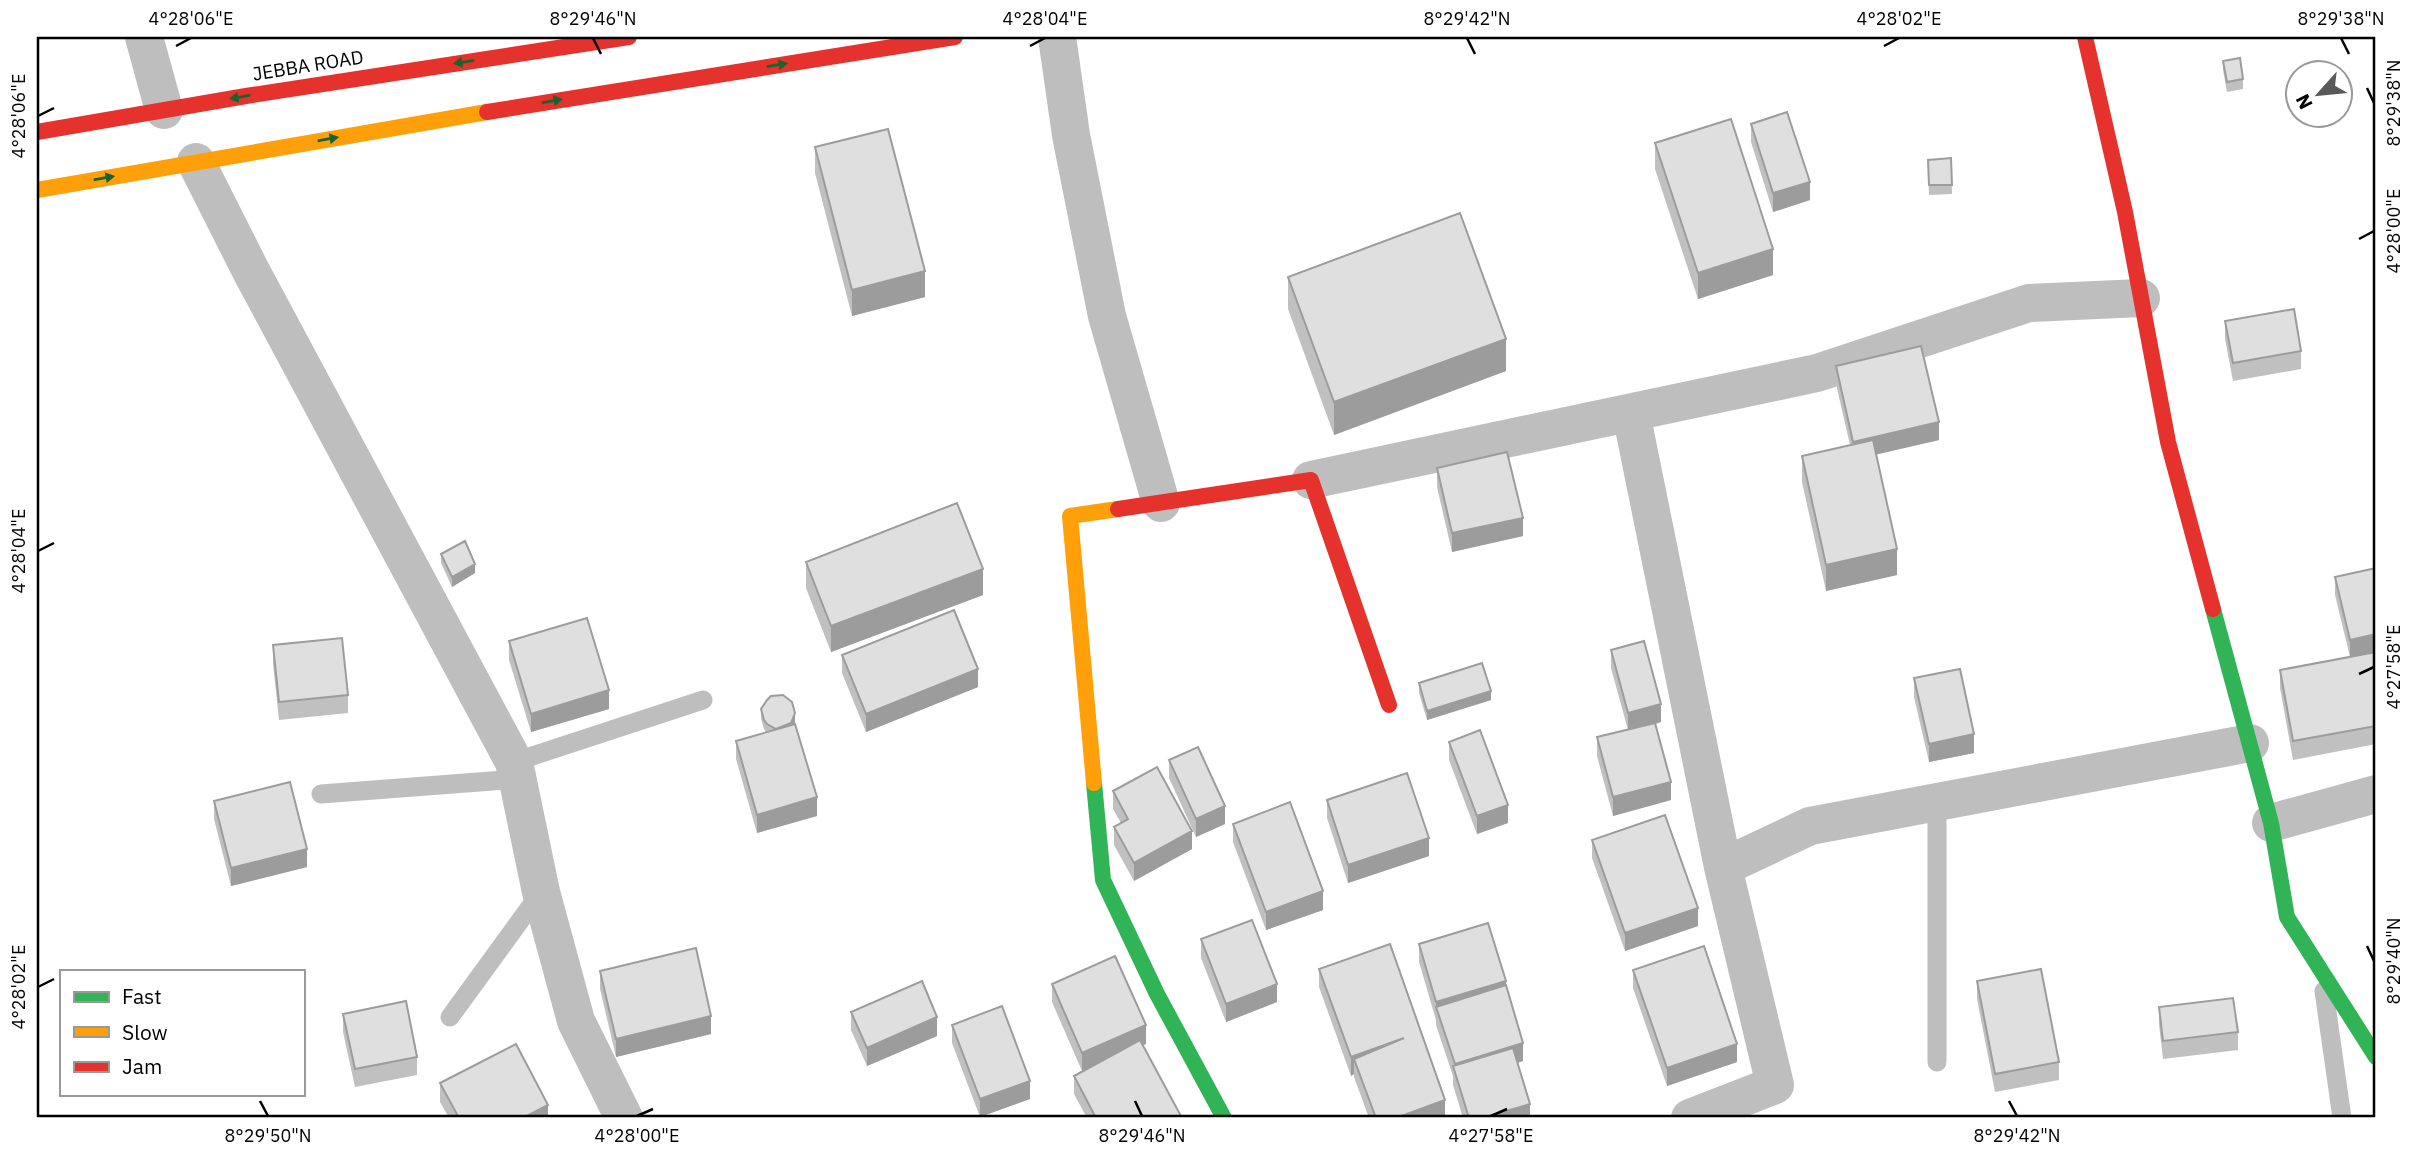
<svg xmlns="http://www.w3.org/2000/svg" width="2413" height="1155" font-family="'IBM Plex Sans',sans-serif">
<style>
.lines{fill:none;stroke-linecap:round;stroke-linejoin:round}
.lane{stroke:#bebebe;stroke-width:19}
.street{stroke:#bebebe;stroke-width:38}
.fast{stroke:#30b455;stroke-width:16}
.slow{stroke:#ff9f0a;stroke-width:16}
.jam{stroke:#e5322d;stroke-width:16}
.wall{fill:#c0c0c0}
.shaded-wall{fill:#9c9c9c}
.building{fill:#dfdfdf;stroke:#9c9c9c;stroke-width:2}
.oneway{fill:#1a632f}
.ticks{fill:none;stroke:#000;stroke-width:2.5}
.labels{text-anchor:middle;stroke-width:5;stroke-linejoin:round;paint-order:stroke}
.street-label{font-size:19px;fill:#000;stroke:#fff}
.neatline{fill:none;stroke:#000;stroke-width:2.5}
.ticks-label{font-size:18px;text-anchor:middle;fill:#000}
</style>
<rect width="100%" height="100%" fill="#fff"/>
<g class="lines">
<!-- lane -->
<path class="lane" d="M514,762L703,700
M321,794L518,779
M2324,991L2342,1118
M450,1017L541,892
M1937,1062V802"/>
<!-- street -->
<path class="street" d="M144,37L164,110
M1057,37L1071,135L1107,316L1161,503
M196,162L251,271L514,762L541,892L576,1021L624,1118
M1631,413L1723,867
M1311,480L1817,373L2029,303L2141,298
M2271,823L2376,794
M1690,1118L1775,1085L1723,867L1810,826L2250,743"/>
<!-- fast -->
<path class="fast" d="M2213,609L2271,823L2287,917L2376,1057
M1094,783L1103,880L1157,994L1224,1118"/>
<!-- slow -->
<path class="slow" d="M37,190L487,112
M1094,783L1070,516L1118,509"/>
<!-- jam -->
<path class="jam" d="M2085,37L2125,212L2168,442L2213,609
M487,112L955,37
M37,132L246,96L629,37
M1118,509L1311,480L1389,705"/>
</g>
<!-- wall -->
<path class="wall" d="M2223,61L2243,79V89L2227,92L2223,70Z
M1751,124L1810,200L1773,212L1751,142Z
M1655,143L1773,275L1698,299L1655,169Z
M815,147L925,297L852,316L815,173Z
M1951,158L1952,194L1929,195L1928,169Z
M1288,277L1506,371L1334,435L1288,309Z
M2225,321L2301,351V369L2233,381L2225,339Z
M1836,366L1939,440L1876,454L1897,575L1826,591L1802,482V456L1850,445L1836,384Z
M1437,468L1523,536L1452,552L1437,487Z
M441,554L475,573L452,587L441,563Z
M806,562L983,595L831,652L806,588Z
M2335,577L2376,652V744L2293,760L2280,688V670L2350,657L2335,595Z
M509,641L609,709L531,732L509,660Z
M273,645L348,695V713L279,720L273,664Z
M1611,650L1661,722L1656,724L1671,800L1613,816L1597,756V737L1628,730L1611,668Z
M842,655L978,687L866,732L842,673Z
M1914,678L1974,753L1929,762L1914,697Z
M1419,683L1491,700L1427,720L1419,693Z
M761,709L795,722L794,724L817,816L757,833L736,759V741L766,732L764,729L761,719Z
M1449,742L1508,823L1477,834L1449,760Z
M1169,760L1225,824L1196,837L1169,778Z
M1113,791L1192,849L1134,881L1114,845V827L1121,823L1113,809Z
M1327,800L1429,856L1348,883L1327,818Z
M214,801L307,867L231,886L214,819Z
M1233,824L1323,910L1266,930L1233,842Z
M1592,840L1698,926L1625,951L1592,858Z
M1201,939L1277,1002L1226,1022L1201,958Z
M1419,944L1506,985L1523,1061L1517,1063L1530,1118H1463L1453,1085V1076L1436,1025V1020L1419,962Z
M1319,969L1445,1118H1369L1354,1077V1074L1351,1076L1319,987Z
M1633,970L1737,1062L1667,1086L1633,988Z
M600,971L711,1034L616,1057L600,989Z
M1977,981L2059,1062V1080L1995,1092L1977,999Z
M1052,984L1146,1044L1143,1045L1182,1118H1087L1074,1094V1076L1082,1071L1052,1002Z
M2159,1007L2238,1032V1050L2163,1059L2159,1025Z
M851,1012L937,1036L867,1066L851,1030Z
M343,1014L417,1057V1075L355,1087L343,1032Z
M952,1025L1030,1099L980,1117L952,1043Z
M440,1083L548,1118H449L440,1102Z"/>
<!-- shaded-wall -->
<path class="shaded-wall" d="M1810,182V200L1773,212V193Z
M1773,249V275L1698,299V273Z
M925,271V297L852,316V290Z
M1506,339V371L1334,435V402Z
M1939,422V440L1853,460V442Z
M1523,518V536L1452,552V533Z
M1897,549V575L1826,591V565Z
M475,564V573L452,587V577Z
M983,569V595L831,652V626Z
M2376,634V652L2350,658V640Z
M978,669V687L866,732V714Z
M609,690V709L531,732V714Z
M1491,691V700L1427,720V711Z
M1661,704V722L1628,731V713Z
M795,713V722L791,733L776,729Z
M1974,734V753L1929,762V744Z
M1671,782V800L1613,816V797Z
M817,797V816L757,833V815Z
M1508,805V823L1477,834V816Z
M1225,806V824L1196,837V819Z
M1192,831V849L1134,881V863Z
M1429,838V856L1348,883V865Z
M307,849V867L231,886V868Z
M1323,891V910L1266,930V912Z
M1698,908V926L1625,951V933Z
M1506,981V999L1436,1007V1020V1002Z
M1277,984V1002L1226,1022V1004Z
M711,1016V1034L616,1057V1039Z
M937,1017V1036L867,1066V1048Z
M1146,1025V1044L1082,1071V1053Z
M1404,1038L1354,1059V1074L1351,1076V1057Z
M1523,1043V1061L1457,1081L1455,1072V1064Z
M1737,1044V1062L1667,1086V1068Z
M1030,1081V1099L980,1117V1099Z
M1445,1100V1118H1396Z
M1530,1104V1118H1482Z
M548,1105V1118H523Z"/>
<!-- building -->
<path class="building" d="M2240,58L2243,79L2227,82L2223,61Z
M1787,112L1810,182L1773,193L1751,124Z
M1731,119L1773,249L1698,273L1655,143Z
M888,129L925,271L852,290L815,147Z
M1951,158L1952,185H1929L1928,160Z
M1460,213L1506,339L1334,402L1288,277Z
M2294,309L2301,351L2233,363L2225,321Z
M1921,346L1939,422L1853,442L1836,366Z
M1873,440L1897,549L1826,565L1802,456Z
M1507,452L1523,518L1452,533L1437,468Z
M957,503L983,569L831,626L806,562Z
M465,541L475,564L452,577L441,554Z
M2376,568V634L2350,640L2335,577Z
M954,610L978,669L866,714L842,655Z
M587,618L609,690L531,714L509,641Z
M342,638L348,695L279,702L273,645Z
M1644,641L1661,704L1628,713L1611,650Z
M2376,652V726L2293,741L2280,670Z
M1482,663L1491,691L1427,711L1419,683Z
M1960,669L1974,734L1929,744L1914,678Z
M783,695L792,702L795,713L791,723L776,729L767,724L764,720L761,709L767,700L771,696Z
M1655,723L1671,782L1613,797L1597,737Z
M795,724L817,797L757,815L736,741Z
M1480,730L1508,805L1477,816L1449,742Z
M1198,747L1225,806L1196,819L1169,760Z
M1157,767L1192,831L1134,863L1114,827L1128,819L1113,791Z
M1407,773L1429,838L1348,865L1327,800Z
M290,782L307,849L231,868L214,801Z
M1290,802L1323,891L1266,912L1233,824Z
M1665,815L1698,908L1625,933L1592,840Z
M1252,920L1277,984L1226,1004L1201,939Z
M1488,923L1506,981L1436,1002L1419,944Z
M1390,944L1445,1100L1396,1118H1376L1354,1059L1404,1038L1351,1057L1319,969Z
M1704,946L1737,1044L1667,1068L1633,970Z
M696,948L711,1016L616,1039L600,971Z
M1115,956L1146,1025L1082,1053L1052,984Z
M2041,969L2059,1062L1995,1074L1977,981Z
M922,981L937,1017L867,1048L851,1012Z
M1506,985L1523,1043L1455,1064L1436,1007Z
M2233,998L2238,1032L2163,1041L2159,1007Z
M406,1001L417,1057L355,1069L343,1014Z
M1002,1006L1030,1081L980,1099L952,1025Z
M1140,1040L1182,1118H1096L1074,1076Z
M516,1044L548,1105L523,1118H459L440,1083Z
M1513,1048L1530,1104L1482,1118H1469L1453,1066Z"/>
<!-- one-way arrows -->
<defs><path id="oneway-solid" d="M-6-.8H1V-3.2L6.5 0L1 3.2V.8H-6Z" transform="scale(1.75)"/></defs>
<g class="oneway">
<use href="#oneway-solid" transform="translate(464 62) rotate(171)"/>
<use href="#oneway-solid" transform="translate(777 65) rotate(-9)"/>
<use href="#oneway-solid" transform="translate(240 97) rotate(170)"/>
<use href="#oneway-solid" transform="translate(552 101) rotate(-10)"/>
<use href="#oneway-solid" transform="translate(328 139) rotate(-10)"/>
<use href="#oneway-solid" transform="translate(104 178) rotate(-10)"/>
</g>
<!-- ticks -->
<path class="ticks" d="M593,38L601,54M1467,38L1475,54M2341,38L2349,54M176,46L191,38M1030,46L1045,38M1884,46L1899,38M2367,88L2374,103M38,116L54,108M2359,239L2374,231M38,551L54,543M2359,674L2374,667M2367,946L2374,961M38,987L54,979M260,1101L268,1116M1135,1101L1142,1116M2009,1101L2017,1116M637,1116L653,1109M1491,1116L1507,1109"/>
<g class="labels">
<!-- street labels -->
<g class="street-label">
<text transform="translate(308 65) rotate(-9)" y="7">JEBBA ROAD</text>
</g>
</g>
<!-- border -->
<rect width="2413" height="1155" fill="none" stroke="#ffffff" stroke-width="77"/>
<!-- legend -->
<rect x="60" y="970" width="245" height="126" fill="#ffffff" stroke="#999999" stroke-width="2"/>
<rect x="74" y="992" width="35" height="10" fill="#30b455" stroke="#999999" stroke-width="2"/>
<text x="122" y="1004" font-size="21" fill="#000000">Fast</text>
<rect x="74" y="1027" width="35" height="10" fill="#ff9f0a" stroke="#999999" stroke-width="2"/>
<text x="122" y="1040" font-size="21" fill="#000000">Slow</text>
<rect x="74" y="1062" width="35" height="10" fill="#e5322d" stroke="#999999" stroke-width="2"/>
<text x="122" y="1074" font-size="21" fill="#000000">Jam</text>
<!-- north arrow -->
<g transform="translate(2319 94) rotate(243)"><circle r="33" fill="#ffffff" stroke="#999999" stroke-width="2"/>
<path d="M0-5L12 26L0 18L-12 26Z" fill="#595959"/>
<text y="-10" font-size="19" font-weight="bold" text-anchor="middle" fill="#000000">N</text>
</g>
<rect x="38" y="38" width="2336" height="1078" class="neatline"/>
<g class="ticks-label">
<text x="191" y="25">4°28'06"E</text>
<text x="593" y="25">8°29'46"N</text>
<text x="1045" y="25">4°28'04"E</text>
<text x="1467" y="25">8°29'42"N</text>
<text x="1899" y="25">4°28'02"E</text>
<text x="2341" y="25">8°29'38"N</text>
<text transform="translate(2394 103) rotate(-90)" y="6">8°29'38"N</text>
<text transform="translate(19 116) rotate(-90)" y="6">4°28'06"E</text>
<text transform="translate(2394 231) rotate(-90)" y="6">4°28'00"E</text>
<text transform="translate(19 551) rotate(-90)" y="6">4°28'04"E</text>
<text transform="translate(2394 667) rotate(-90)" y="6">4°27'58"E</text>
<text transform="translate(2394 961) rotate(-90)" y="6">8°29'40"N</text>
<text transform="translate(19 987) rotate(-90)" y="6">4°28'02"E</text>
<text x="268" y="1142">8°29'50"N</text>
<text x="637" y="1142">4°28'00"E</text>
<text x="1142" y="1142">8°29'46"N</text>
<text x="1491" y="1142">4°27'58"E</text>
<text x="2017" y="1142">8°29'42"N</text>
</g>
</svg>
